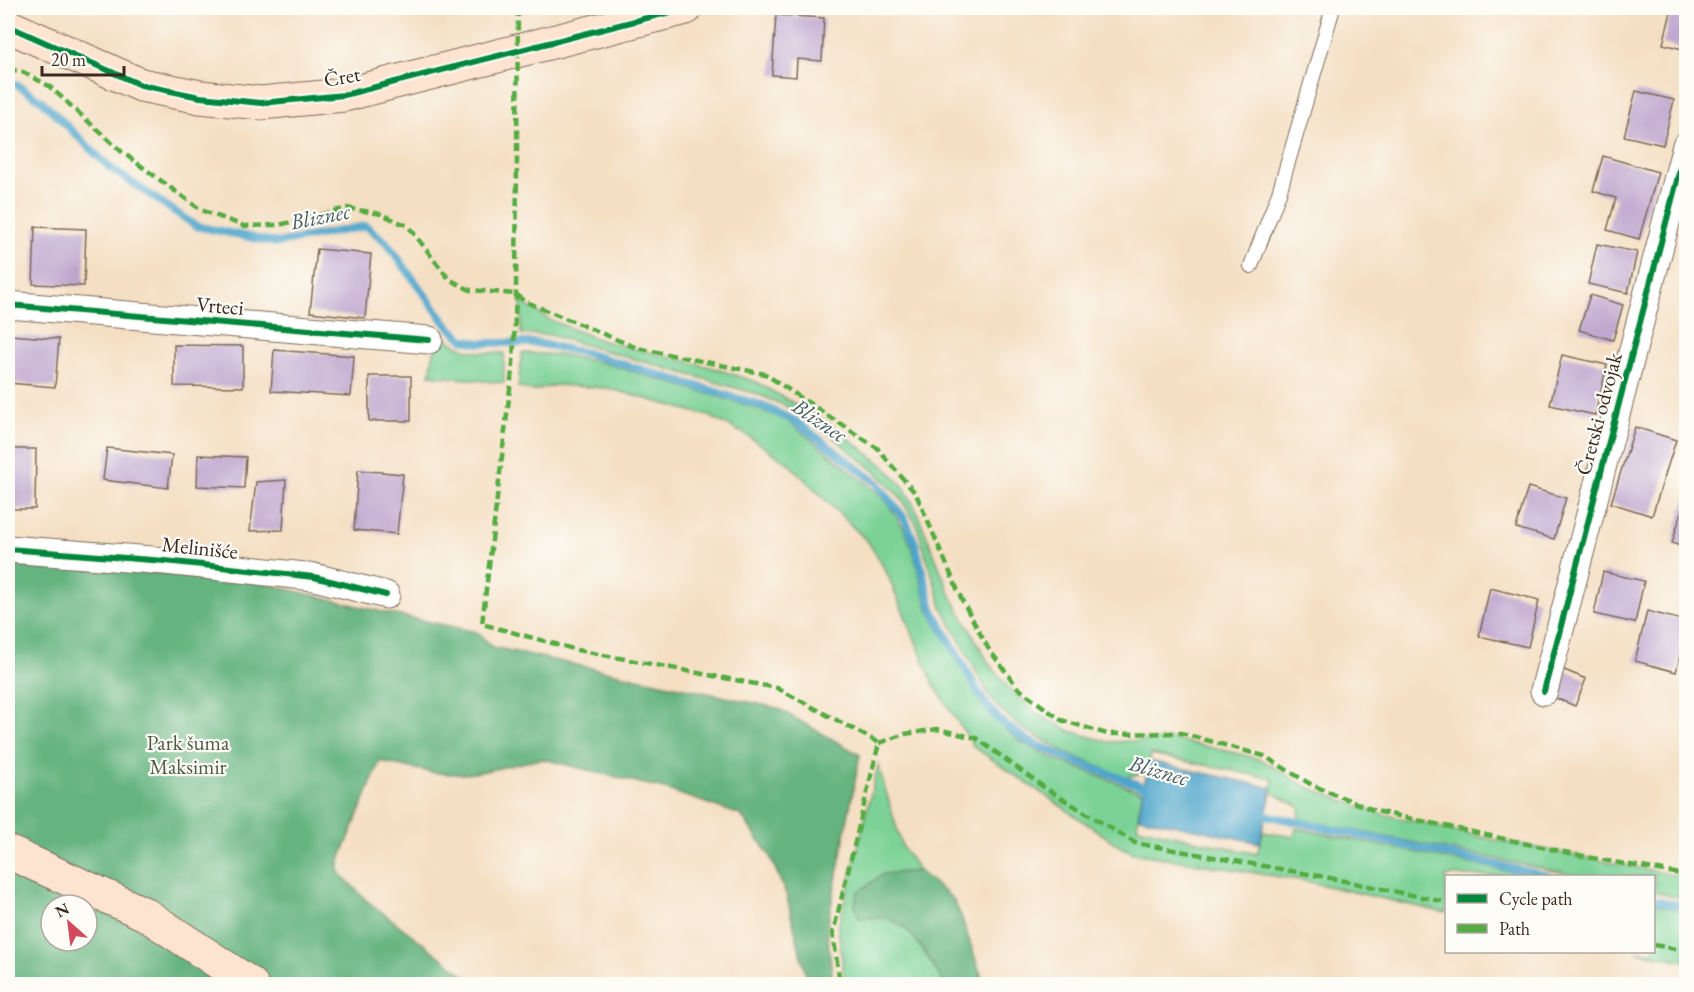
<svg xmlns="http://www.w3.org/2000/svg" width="1694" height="992" font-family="'EB Garamond',serif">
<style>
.green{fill:#7cd296;stroke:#5c7e5a;stroke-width:1.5}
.forest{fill:#65b47f;stroke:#506f4e;stroke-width:1.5;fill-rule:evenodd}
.water{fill:#4ea5cb;stroke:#446874;stroke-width:1.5}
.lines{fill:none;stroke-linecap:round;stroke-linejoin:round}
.stream{stroke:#4ea5cb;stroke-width:8}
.building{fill:#bda5ce}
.lane-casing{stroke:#7c6958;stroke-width:16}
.street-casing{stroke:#7c6958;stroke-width:29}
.secondary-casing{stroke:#7c6958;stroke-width:35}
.lane{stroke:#fff;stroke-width:14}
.street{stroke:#fff;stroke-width:27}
.secondary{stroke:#fde4d1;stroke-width:33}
.quiet{stroke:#55ab43;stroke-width:4.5;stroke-dasharray:9 4.5;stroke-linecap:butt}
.cycleway-casing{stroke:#fdfcf7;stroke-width:10}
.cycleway{stroke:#00873e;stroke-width:6}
.labels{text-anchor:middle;stroke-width:4.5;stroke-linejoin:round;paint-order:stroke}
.street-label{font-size:21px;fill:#3b2a1e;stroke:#fdfcf7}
.park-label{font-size:21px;fill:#4e5c42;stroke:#fdfcf7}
.water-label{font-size:22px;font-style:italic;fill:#435b63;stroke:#fdfcf7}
</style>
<rect width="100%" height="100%" fill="#fdfcf7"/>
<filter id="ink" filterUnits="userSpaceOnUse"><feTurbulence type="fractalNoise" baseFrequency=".0167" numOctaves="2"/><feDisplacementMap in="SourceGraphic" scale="12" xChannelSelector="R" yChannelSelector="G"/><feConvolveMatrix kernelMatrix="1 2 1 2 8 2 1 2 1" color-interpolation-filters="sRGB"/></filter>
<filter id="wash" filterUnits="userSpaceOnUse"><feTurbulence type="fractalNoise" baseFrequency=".008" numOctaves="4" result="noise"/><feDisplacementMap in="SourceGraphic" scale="24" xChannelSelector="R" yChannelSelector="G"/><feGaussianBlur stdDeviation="1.35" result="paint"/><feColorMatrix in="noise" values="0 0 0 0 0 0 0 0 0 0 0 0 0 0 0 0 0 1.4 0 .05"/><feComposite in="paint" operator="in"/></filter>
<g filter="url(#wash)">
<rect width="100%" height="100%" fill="#f4dfc3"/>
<!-- green -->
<path class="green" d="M521,302L550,320L600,340L714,368L756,382L828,423L883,465L903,486L914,505L951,596L990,665L1011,690L1038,714L1070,731L1109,742L1172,739L1240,754L1262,760L1305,786L1374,812L1486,838L1686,877V899L1654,892V876H1579L1299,819L1300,807L1271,792L1273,779L1151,754L1146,773L1125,777L1069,754L1021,728L998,707L988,694L942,607L916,523L900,497L876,472L830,435L786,406L757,394L550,335L521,334Z
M446,338C468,354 477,352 504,353V383L430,375L434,351Z
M522,353L563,355L604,363L749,406L785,419L870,486L887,502L903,527L912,547L928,609L981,703L993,719L1021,742L1052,758L1142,792L1137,827L1257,854L1263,832L1294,837L1296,828L1530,876H1446V913L1305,881L1133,853L1121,847L974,747L934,685L886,571L869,543L788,463L743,433L709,416L607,388L555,385L533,391L518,387Z
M878,765L902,846L919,871L883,874L860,919C873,917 884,916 896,922C912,929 936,969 944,984H845L838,928Z
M1654,904L1686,911V961L1637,952H1654Z"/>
<!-- forest -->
<path class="forest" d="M8,564L242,578L387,613L477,632L493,647L777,708L860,755L827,927L833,984H808L786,894L770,856L741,815L665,789L543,759C519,762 497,770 473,773C441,777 411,768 380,761L339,862V872L366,900L476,984H8ZM51,905H87V941H51Z
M919,871L953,899L961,916L984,984H944C936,969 912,929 896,922C884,916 872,917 860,919L855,906L857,893L883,874Z"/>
<!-- water -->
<path class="water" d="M1149,761L1272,788L1260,843L1138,817Z"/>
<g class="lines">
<!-- stream -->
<path class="stream" d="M8,85L16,84L42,101L109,167L196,226L277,243L366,226L386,242L447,325L464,340L479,343H536L586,353L760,405L795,421L876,482L905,519L915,543L932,609L983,700L999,720L1028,741L1074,761L1153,790
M1256,813L1547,876
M1654,900L1686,907"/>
</g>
<g id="blocks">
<!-- building -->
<path class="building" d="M1672,8L1686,12V50L1663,44Z
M776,15L824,18L822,61L797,59L796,77L772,75Z
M1636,91L1674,100L1663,145L1624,136Z
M1603,156L1658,172L1639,239L1607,230L1616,198L1593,191Z
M35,227L86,229L84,286L33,284Z
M1597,244L1637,252L1628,293L1588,284Z
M317,249L371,254L365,318L310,312Z
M1590,295L1623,305L1613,340L1579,330Z
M10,335L59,339L55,387L8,383Z
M174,345L243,346V387L174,386Z
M274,350L354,356L351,396L271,391Z
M1562,355L1607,365L1595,415L1550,405Z
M369,376H411V421H369Z
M1635,427L1676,440L1652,516L1611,503Z
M107,448L172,455L168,488L103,480Z
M8,449H36L35,509H8Z
M198,455L246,457L244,488L197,486Z
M358,470L403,474L397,534L354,530Z
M286,480L283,530L250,531L256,482Z
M1528,487L1566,498L1554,539L1516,528Z
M1686,497V548L1672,543Z
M1603,572L1644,581L1635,623L1594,614Z
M1490,588L1539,600L1528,647L1479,636Z
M1647,611L1686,621V630L1676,672L1635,661Z
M1562,669L1586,679L1575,706L1551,696Z"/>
</g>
</g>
<g filter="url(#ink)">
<use href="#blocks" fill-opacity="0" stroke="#7c6958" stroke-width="1.5"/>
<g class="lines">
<defs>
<path id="lane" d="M1251,266L1279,193L1333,8"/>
<path id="street" d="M8,305L429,340
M8,549L165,561L314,577L386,595
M1544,691L1686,146"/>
<path id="secondary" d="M8,26L141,85L200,97L261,103L344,95L686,8
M8,852L145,914L251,984"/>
</defs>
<!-- lane casing -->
<use href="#lane" class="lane-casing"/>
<!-- street casing -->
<use href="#street" class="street-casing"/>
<!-- secondary casing -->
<use href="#secondary" class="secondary-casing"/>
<!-- lane -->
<use href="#lane" class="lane"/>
<!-- street -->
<use href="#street" class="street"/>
<!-- secondary -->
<use href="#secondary" class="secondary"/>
<!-- quiet -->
<path class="quiet" d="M518,8L516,294L513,364L482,624L577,650L777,688L879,743L833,933L840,984
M8,69L23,72L49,86L122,152L201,210L244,226L279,225L347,208L381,214L408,226L449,279L470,290L516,294L524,301L637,348L765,374L877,448L916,494L962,600L988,648L1018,688L1061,720L1107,734L1181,733L1264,756L1312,785L1376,811L1592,858L1686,875
M879,743L905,734L937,729L976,738L1045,788L1135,843L1325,877L1446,902
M1654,945L1686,951"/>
<defs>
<path id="cycleway" d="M8,26L141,85L200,97L261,103L344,95L686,8
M8,305L429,340
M8,549L165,561L314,577L386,595
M1544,691L1686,146"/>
</defs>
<!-- cycleway casing -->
<use href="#cycleway" class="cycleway-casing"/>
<!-- cycleway -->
<use href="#cycleway" class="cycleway"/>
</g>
</g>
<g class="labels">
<!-- street labels -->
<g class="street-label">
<text transform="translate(342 77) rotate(-10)" y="7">Čret</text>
<text transform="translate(220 306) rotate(5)" y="7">Vrteci</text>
<text transform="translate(1599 414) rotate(-75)" y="7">Čretski odvojak</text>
<text transform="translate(200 548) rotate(6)" y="7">Melinišće</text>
</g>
<!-- park labels -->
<g class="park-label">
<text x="188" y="750">Park šuma<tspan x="188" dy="24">Maksimir</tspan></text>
</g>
<!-- water labels -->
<g class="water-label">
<text transform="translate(320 216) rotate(-11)" y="8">Bliznec</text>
<text transform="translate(820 420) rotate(34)" y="8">Bliznec</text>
<text transform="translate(1159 770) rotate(16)" y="8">Bliznec</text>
</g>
</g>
<!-- margin -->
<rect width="1694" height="992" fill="none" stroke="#fdfcf7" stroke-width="30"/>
<!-- legend -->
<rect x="1445" y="875" width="210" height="78" fill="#fdfcf7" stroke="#afa8a0" stroke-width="1.5"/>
<rect x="1457" y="894" width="30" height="9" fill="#00873e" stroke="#afa8a0" stroke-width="1.5"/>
<text x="1499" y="905" font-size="18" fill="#3b2a1e">Cycle path</text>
<rect x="1457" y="924" width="30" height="9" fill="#55ab43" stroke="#afa8a0" stroke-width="1.5"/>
<text x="1499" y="935" font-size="18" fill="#3b2a1e">Path</text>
<!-- north arrow -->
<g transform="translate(69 923) rotate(332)"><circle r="28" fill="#fdfcf7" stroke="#afa8a0" stroke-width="1.5"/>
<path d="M0-4.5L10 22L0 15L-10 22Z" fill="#d1495b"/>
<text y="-9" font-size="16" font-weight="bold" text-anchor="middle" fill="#3b2a1e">N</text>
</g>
<!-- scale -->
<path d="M42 66v9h82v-9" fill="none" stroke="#3b2a1e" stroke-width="3"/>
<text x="51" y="66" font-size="18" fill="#3b2a1e" stroke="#fdfcf7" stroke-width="4.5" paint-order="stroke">20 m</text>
</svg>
